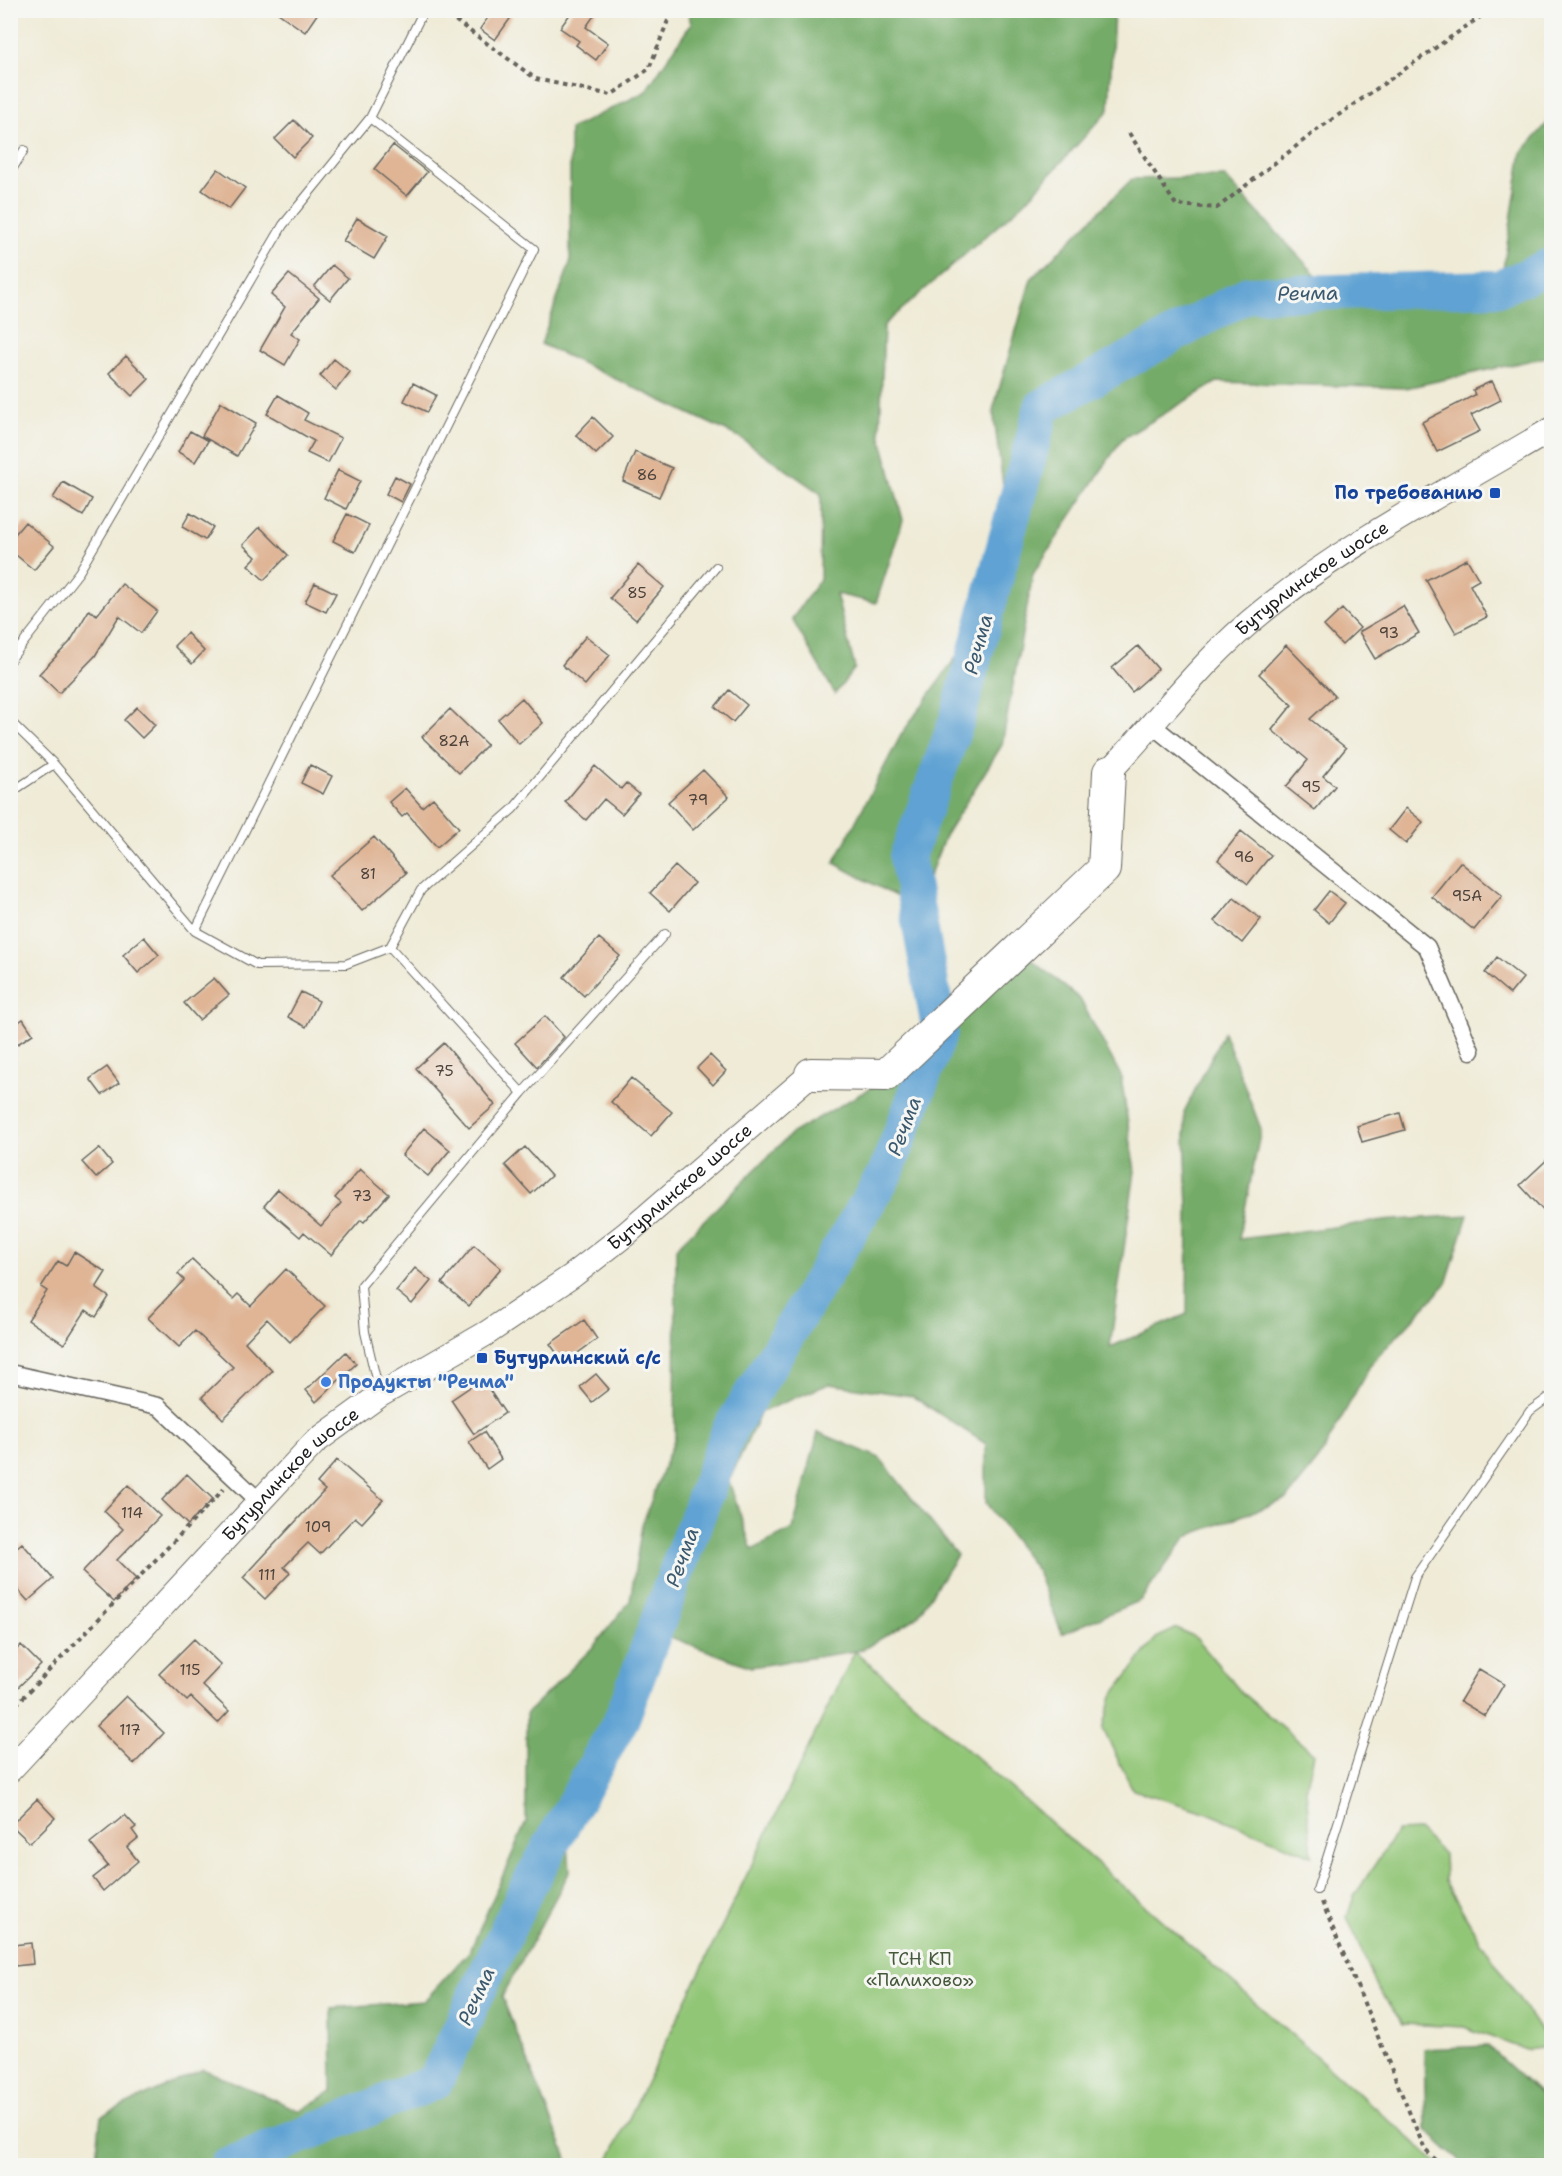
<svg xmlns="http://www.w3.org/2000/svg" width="1562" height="2176" font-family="'Shantell Sans',sans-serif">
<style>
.green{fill:#92c677;stroke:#57714a;stroke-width:1.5}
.forest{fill:#75ab68;stroke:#486442;stroke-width:1.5}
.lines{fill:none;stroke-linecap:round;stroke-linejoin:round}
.river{stroke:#5fa2d3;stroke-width:36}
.building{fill:#dfb596}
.lane-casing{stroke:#66645d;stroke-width:10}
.street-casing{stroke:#66645d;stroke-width:19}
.secondary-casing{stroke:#66645d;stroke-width:26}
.highway-casing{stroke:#66645d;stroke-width:34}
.path{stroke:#66645d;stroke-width:4;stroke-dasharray:4.5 4.5;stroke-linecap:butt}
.lane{stroke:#fff;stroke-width:8}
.street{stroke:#fff;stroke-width:16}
.secondary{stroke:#fff;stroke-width:24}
.highway{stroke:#fff;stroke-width:32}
.transit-dot{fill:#1a4fb4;stroke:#f6f6f2;stroke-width:2}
.shop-dot{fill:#3f7fe0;stroke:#f6f6f2;stroke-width:2}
.labels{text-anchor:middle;stroke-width:6;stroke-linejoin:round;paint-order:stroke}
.number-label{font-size:15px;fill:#4d423a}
.transit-label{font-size:18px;font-weight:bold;fill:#164399;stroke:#f6f6f2;text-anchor:end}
.street-label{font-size:18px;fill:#1c1c1c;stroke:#f6f6f2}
.shop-label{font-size:18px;font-weight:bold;fill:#366cbe;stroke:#f6f6f2;text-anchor:start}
.park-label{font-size:18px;fill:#45583c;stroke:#f6f6f2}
.water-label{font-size:20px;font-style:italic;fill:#3a586e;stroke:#f6f6f2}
</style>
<rect width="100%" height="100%" fill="#f6f6f2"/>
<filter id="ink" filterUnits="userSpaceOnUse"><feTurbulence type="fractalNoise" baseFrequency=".0167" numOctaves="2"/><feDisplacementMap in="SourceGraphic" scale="12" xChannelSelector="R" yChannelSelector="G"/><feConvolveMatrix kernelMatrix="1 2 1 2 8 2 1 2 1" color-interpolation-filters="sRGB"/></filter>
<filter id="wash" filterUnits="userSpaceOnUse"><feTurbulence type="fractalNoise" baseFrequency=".008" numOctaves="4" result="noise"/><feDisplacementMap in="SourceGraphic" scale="24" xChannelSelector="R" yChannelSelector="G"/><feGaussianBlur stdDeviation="1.35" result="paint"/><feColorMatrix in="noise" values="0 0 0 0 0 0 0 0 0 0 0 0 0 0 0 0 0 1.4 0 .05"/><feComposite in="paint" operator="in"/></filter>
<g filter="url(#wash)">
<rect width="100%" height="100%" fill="#efebd7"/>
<!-- green -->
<path class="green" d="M1177,1628L1196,1638L1241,1692L1314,1754L1306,1790L1312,1856L1208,1813L1133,1790L1103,1729L1112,1696L1156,1638Z
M855,1651L1440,2165L606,2166Z
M1418,1830L1444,1854L1445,1881L1477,1935L1551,2047L1526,2050L1464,2027L1403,2024L1378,1989L1347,1917L1354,1896L1397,1831Z"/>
<!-- forest -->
<path class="forest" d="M688,11H1114L1109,110L1025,202L884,325L880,433L903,520L876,603L836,594L855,668L835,694L792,619L820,579L821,494L739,437L541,344L570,263V129L645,92L691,24Z
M1551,119V356L1406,388L1217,382L1122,439L1033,574L1002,745L945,836L917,908L834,863L901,735L985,616L1009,530L993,410L1031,279L1132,179L1225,177L1332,292L1500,288L1522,152Z
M1027,956L1080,999L1121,1076L1135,1171L1110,1347L1187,1314L1188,1209L1184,1112L1224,1032L1261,1129L1239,1239L1381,1221L1468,1215L1446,1284L1371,1364L1319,1459L1287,1499L1187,1536L1141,1600L1062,1634L1036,1569L986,1503V1444L912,1396L829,1384L761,1412L729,1481L752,1550L793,1529L818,1432L880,1458L957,1555L917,1617L862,1650L751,1667L654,1631L622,1718L566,1817L570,1871L502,1997L569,2163L566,2165L95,2166L101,2116L203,2069L301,2111L332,2091L331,2008L424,2001L470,1951L526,1822V1714L593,1647L630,1601L642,1525L675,1437L676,1248L792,1133L888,1078Z
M1487,2046L1551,2104V2165H1464L1426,2130L1424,2049Z"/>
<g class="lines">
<!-- river -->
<path class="river" d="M227,2166L435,2082L527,1888L622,1718L729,1431L886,1172L940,1032L907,857L957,720L1042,407L1248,294L1500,288L1552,265"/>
</g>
<g id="blocks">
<!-- building -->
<path class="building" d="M274,10H320L305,32Z
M493,10H504L512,16L495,40L480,29Z
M573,10H598L586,27L608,43L596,60L576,45L579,41L560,28Z
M294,120L312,138L293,157L275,139Z
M393,145L427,172L407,196L374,169Z
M218,169L245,188L229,209L202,190Z
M357,218L388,236L374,259L343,241Z
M332,265L348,278L330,300L314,287Z
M289,274L319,298L291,333L300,339L285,365L260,350L285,307L271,295Z
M126,356L149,379L132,396L109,373Z
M334,359L350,372L336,390L320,376Z
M1492,381L1501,400L1471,415L1480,431L1437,452L1422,422L1475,395L1473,390Z
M413,383L436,395L427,412L404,401Z
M278,395L308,413L304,420L341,438L328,463L307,453L314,441L267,414Z
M221,402L256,423L237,456L202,436Z
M593,417L613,437L596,454L576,435Z
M190,431L208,441L195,462L178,452Z
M635,452L672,468L659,497L623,481Z
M338,470L360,481L346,509L324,498Z
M395,476L410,484L401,502L386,494Z
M63,482L92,499L83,516L53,498Z
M190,513L213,527L205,540L182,527Z
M347,514L369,525L355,552L333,541Z
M25,522L54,546L34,570L10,550V540Z
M260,527L288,555L264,580L248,565L256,557L243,545Z
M1467,559L1479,580L1470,585L1487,617L1456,633L1426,580Z
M638,565L664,587L636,620L610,598Z
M315,583L336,593L326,612L305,602Z
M122,584L157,611L141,633L119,616L95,656L59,693L39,674L70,642L89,610L97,615Z
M1403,606L1419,633L1375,659L1359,632Z
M1342,609L1360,628L1342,645L1324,626Z
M187,633L204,651L192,664L174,646Z
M586,636L610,655L585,685L562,665Z
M1286,645L1335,696L1310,719L1346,748L1323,776L1335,786L1315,810L1286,787L1308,760L1272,730L1292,705L1259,674Z
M1138,646L1158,669L1132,692L1112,668Z
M729,690L747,705L733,722L715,707Z
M522,698L543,723L519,744L498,719Z
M137,707L155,725L142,738L124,720Z
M450,709L487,745L459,773L422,737Z
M310,765L332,776L323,794L301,783Z
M595,766L621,789L626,783L639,794L622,814L604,799L586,820L565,802Z
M703,770L729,797L693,830L668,802Z
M405,788L422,807L433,798L459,828L437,847L407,813L402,817L389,802Z
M1406,808L1423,822L1406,844L1389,830Z
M1241,831L1271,855L1248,884L1218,860Z
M374,837L406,873L362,911L330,875Z
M1460,862L1502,896L1474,930L1432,897Z
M675,866L694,883L670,911L650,893Z
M1329,891L1345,903L1329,923L1314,910Z
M1234,898L1261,919L1242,943L1215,921Z
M144,937L159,955L138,973L123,955Z
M599,938L620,956L584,996L564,977Z
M1497,957L1523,978L1510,994L1485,973Z
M214,978L229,995L199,1020L184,1003Z
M301,992L319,1001L306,1027L288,1017Z
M545,1016L564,1037L537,1067L515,1043Z
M23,1019L33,1034L10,1049V1028Z
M444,1043L495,1105L469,1128L416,1068Z
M710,1055L726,1071L713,1085L697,1068Z
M107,1067L119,1083L102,1095L90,1079Z
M631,1078L672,1112L651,1136L611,1102Z
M1400,1113L1405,1130L1362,1142L1357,1126Z
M424,1128L450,1150L428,1176L402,1155Z
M525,1147L551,1176L531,1194L505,1165Z
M99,1148L112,1164L96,1178L82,1162Z
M1551,1156V1219L1520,1185Z
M360,1169L389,1194L364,1222L361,1220L331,1255L304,1232L300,1237L264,1206L278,1189L321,1226L341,1203L335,1198Z
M474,1245L501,1268L469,1306L442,1283Z
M74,1252L106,1272L96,1288L109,1297L96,1317L86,1310L64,1344L28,1320L47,1291L41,1287L58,1261L66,1266Z
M192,1259L233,1299L238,1294L251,1306L286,1269L325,1306L290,1342L267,1319L245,1342L272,1371L223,1419L202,1397L233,1367L195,1331L179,1347L148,1318L184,1280L178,1274Z
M415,1268L431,1281L412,1304L396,1291Z
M584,1320L597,1339L564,1363L550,1344Z
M346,1352L356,1364L316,1402L306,1390Z
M596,1374L609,1389L592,1402L580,1387Z
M482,1379L505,1413L474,1434L451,1400Z
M484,1432L501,1459L487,1469L469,1442Z
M337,1460L383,1500L362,1523L355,1517L320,1554L308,1543L284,1567L290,1573L265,1599L243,1578L325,1490L317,1483Z
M187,1474L213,1499L188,1525L162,1500Z
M128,1485L160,1516L117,1560L136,1579L114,1602L82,1572L123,1529L104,1511Z
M22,1543L53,1579L28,1601L10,1581V1553Z
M194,1639L221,1665L202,1685L229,1711L218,1723L191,1697L187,1701L159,1674Z
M21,1645L41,1665L10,1695V1656Z
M1479,1669L1504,1684L1485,1716L1460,1701Z
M126,1696L164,1733L134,1764L96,1726Z
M37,1799L55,1818L30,1843L11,1825Z
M125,1815L136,1827L132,1830L138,1838L127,1847L138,1861L103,1891L93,1878L108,1866L90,1843Z
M31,1943L33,1964L15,1966L13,1945Z"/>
</g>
</g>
<g filter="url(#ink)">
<use href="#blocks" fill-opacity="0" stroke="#66645d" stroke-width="1.5"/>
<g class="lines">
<defs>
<path id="lane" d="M370,118L424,10
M10,173L24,150
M10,660L79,572L283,225L370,118L534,249L195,931
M10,721L54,764L195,931L257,965L346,964L390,947L522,1093L361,1286L365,1332L379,1392
M10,793L54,764
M390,947L421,890L513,809L716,567
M522,1093L665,934
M1317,1890L1415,1577L1530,1411L1552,1395"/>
<path id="street" d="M1152,725L1427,947L1471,1051
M10,1373L158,1406L259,1501"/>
<g id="secondary">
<path id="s1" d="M1109,772C1159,719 1205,657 1263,611C1351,540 1455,487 1552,429"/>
<path id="s2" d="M10,1770L315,1442L380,1395L487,1333L572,1276L626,1234L811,1074"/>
</g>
<path id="highway" d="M811,1074L886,1075L1104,869L1109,772"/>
</defs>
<!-- lane casing -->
<use href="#lane" class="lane-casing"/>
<!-- street casing -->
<use href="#street" class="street-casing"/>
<!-- secondary casing -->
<use href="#secondary" class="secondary-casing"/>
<!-- highway casing -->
<use href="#highway" class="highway-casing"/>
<!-- path -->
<path class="path" d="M441,10L536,79L611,95L649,69L672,10
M1129,133L1176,205L1217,208L1317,130L1490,10
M10,1711L224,1489
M1322,1902L1425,2150L1443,2166"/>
<!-- lane -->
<use href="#lane" class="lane"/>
<!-- street -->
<use href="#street" class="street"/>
<!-- secondary -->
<use href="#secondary" class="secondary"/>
<!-- highway -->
<use href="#highway" class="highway"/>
</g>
</g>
<!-- markers -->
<g class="transit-dot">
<rect x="1489" y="487" width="12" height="12" rx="3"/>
<rect x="476" y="1352" width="12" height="12" rx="3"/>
</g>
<circle class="shop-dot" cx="326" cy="1382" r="6"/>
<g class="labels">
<!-- number labels -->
<g class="number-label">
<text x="647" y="480">86</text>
<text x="637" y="598">85</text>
<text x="1389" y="638">93</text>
<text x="454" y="746">82А</text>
<text x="1311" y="792">95</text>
<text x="698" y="805">79</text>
<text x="1244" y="862">96</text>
<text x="368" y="879">81</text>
<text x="1467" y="901">95А</text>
<text x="444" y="1076">75</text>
<text x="362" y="1201">73</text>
<text x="132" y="1518">114</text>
<text x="318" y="1532">109</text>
<text x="267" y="1580">111</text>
<text x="190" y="1675">115</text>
<text x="130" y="1735">117</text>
</g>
<!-- transit labels -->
<g class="transit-label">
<text x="1483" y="499">По требованию</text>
<text x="494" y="1364" text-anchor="start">Бутурлинский с/с</text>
</g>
<!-- street labels -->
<g class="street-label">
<text dy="6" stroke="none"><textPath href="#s1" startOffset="282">Бутурлинское шоссе</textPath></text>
<text dy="6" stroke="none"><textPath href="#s2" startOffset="894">Бутурлинское шоссе</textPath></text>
<text dy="6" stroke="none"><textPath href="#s2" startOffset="408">Бутурлинское шоссе</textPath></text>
</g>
<!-- shop labels -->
<g class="shop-label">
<text x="338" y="1388">Продукты "Речма"</text>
</g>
<!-- park labels -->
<g class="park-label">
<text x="920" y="1965">ТСН КП<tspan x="920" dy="21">«Палихово»</tspan></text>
</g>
<!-- water labels -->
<g class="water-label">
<text transform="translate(1308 293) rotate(-1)" y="7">Речма</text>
<text transform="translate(978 644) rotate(-75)" y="7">Речма</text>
<text transform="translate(904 1126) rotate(-69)" y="7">Речма</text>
<text transform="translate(682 1557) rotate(-70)" y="7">Речма</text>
<text transform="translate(476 1996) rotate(-65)" y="7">Речма</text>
</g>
</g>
<!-- margin -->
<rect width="1562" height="2176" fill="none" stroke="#f6f6f2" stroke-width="36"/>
</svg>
